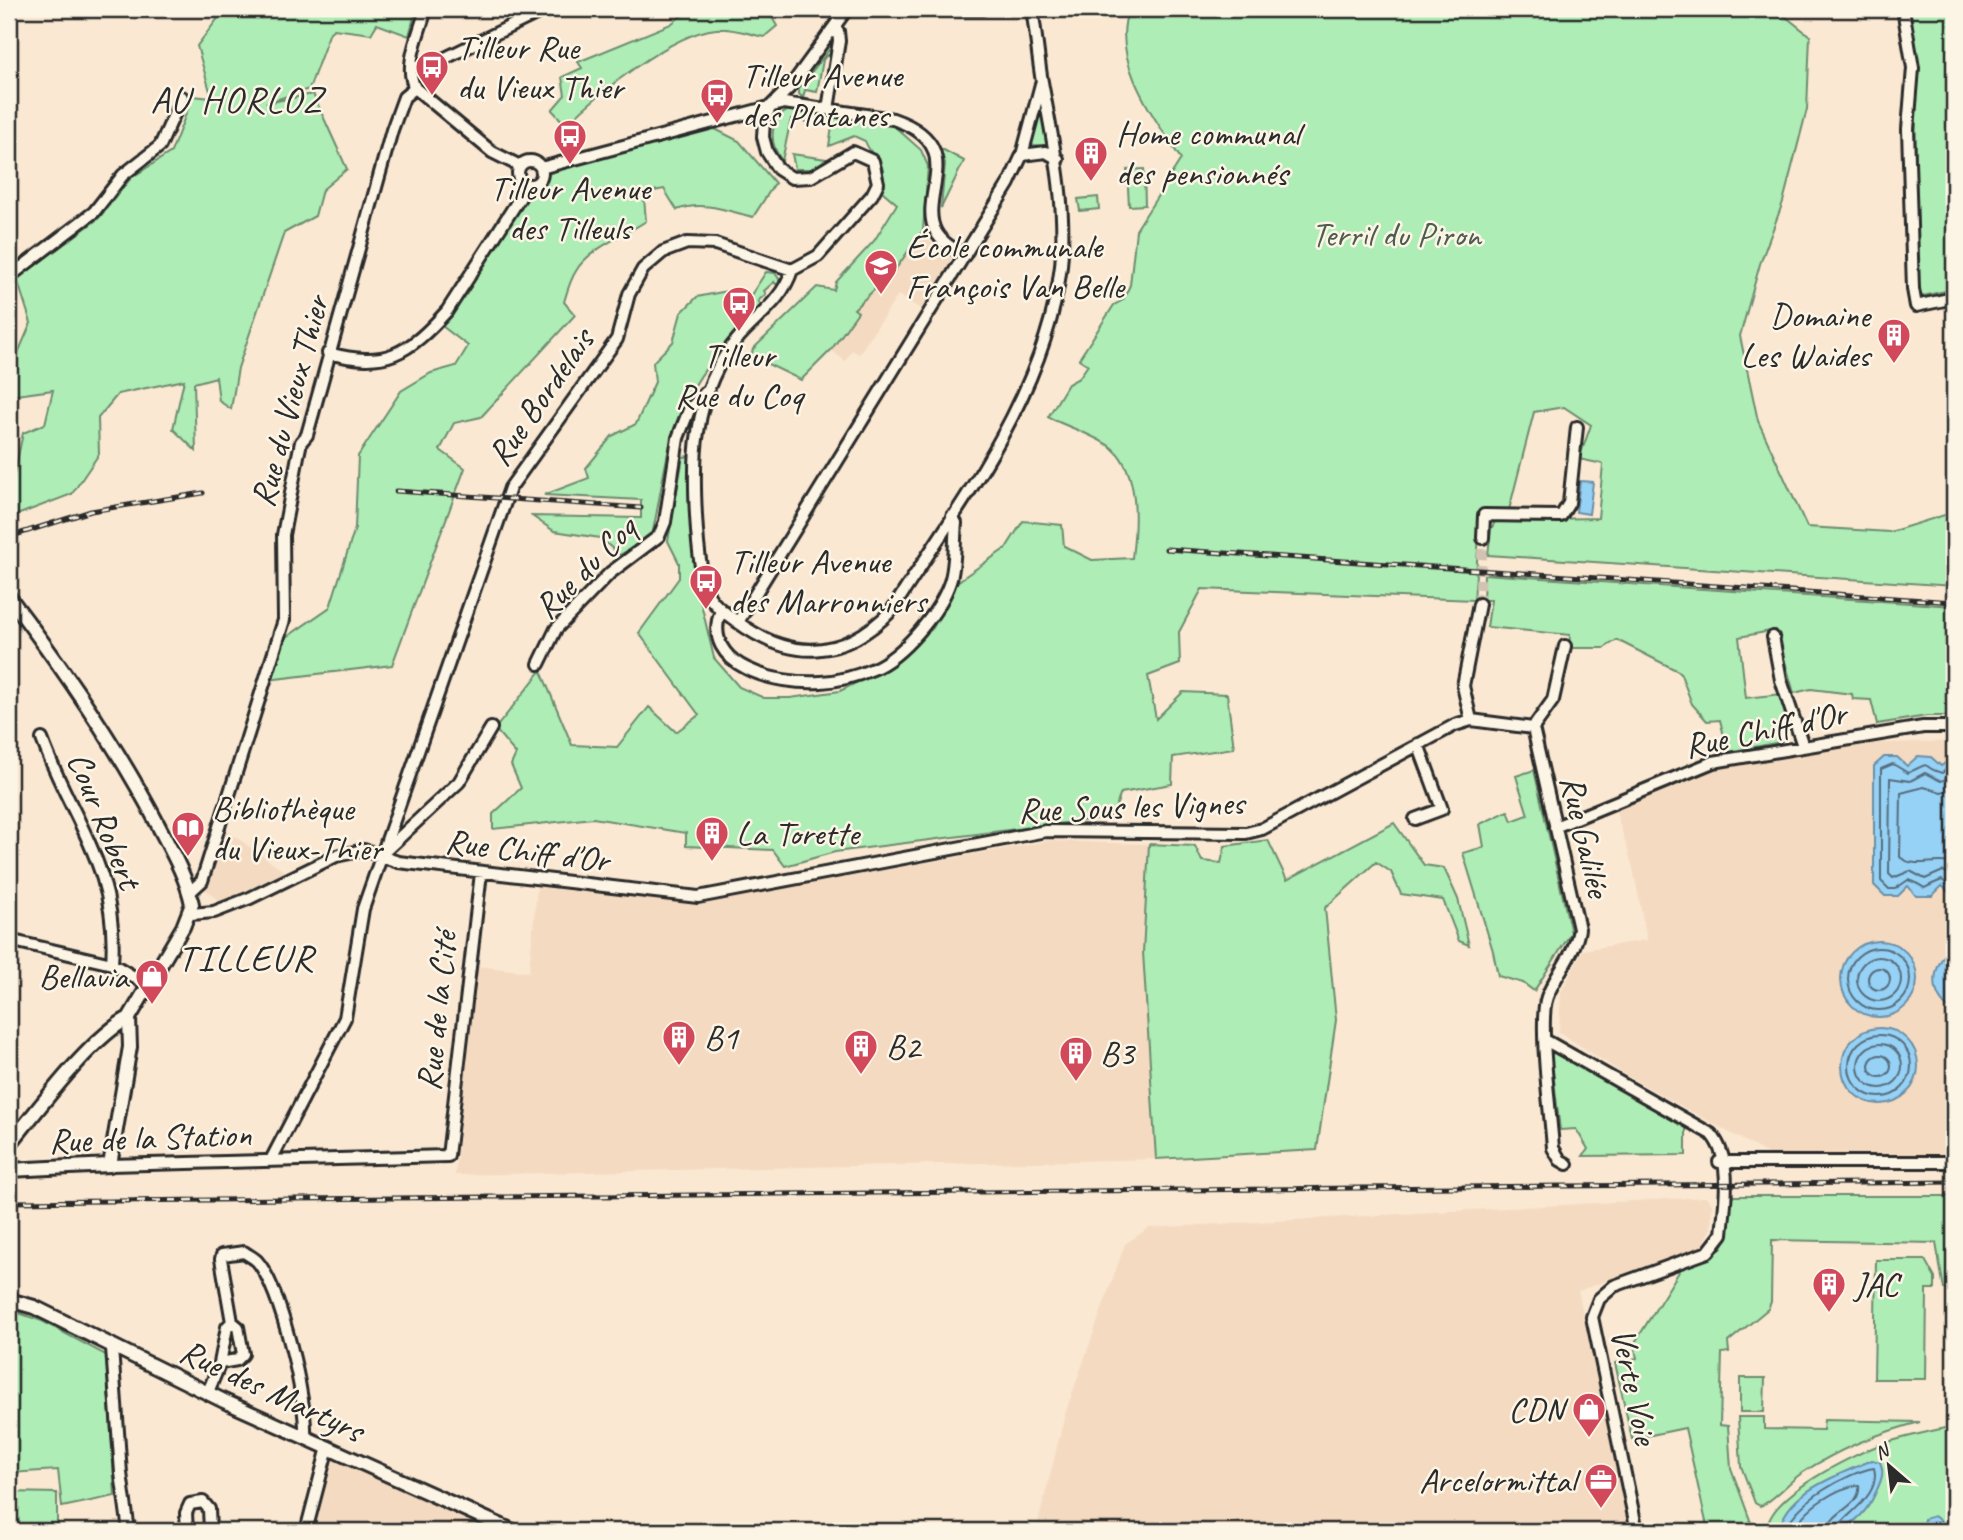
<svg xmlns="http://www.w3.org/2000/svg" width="1963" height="1540" font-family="Caveat,sans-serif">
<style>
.built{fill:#f4dac1}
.green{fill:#aeedb5;stroke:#6c8c70;stroke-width:2}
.water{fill:#96d1f6;stroke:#6b8fa5;stroke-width:2}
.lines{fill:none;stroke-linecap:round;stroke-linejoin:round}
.shore{stroke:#566d7c;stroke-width:2}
.minor-tunnel{stroke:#d1c2b1;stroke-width:10;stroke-dasharray:10 5;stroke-linecap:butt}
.minor-casing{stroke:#2b2b2b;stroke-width:16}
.tertiary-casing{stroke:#2b2b2b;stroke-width:18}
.minor{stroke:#fcf5e5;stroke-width:10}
.tertiary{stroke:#fcf5e5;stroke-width:12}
.rail-casing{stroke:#2b2b2b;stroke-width:5}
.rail{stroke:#fcf5e5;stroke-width:2.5;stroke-dasharray:8;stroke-linecap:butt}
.labels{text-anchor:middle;stroke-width:5;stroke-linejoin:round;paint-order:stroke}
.poi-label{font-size:35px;fill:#2b2b2b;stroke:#fcf5e5;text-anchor:start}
.park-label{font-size:35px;fill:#4c5c4e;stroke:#fcf5e5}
.street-label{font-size:35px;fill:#2b2b2b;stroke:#fcf5e5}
.neighbourhood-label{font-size:37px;letter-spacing:2px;fill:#2b2b2b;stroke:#fcf5e5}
.quarter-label{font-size:38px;letter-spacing:2px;fill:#2b2b2b;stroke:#fcf5e5}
</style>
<rect width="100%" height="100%" fill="#fae8d2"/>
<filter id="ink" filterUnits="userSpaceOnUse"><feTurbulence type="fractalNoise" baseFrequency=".0143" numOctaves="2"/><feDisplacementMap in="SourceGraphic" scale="14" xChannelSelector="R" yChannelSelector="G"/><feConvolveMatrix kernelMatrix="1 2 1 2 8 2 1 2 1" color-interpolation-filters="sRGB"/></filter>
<g filter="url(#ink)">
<!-- built -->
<path class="built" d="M923,230L930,242L950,255L951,262L921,309L898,295L859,354L852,350L845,361L831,350L858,312L854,309L895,270Z
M1954,741V1156L1768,1154L1622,1073L1559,1032L1561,992L1583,950L1647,940L1633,868L1615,808L1712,770L1858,744Z
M229,832L285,872L220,902L204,888L223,833Z
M1048,841L1149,844L1143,952L1156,1159L455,1175L477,966L529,972L537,887L681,902L729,898Z
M1706,1197L1712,1204L1711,1228L1703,1246L1578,1291L1630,1531H1036L1066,1411L1125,1244L1149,1228Z
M334,1459L493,1531H312Z"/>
<!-- green -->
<path class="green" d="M225,9H416L409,36L377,24L371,34L334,29L330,32L309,89L266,103L313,94L347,169L322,190L315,216L284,233L238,368L231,409L219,401L216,377L194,383L196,451L173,429L184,380L118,394L98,418L99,454L72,494L9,518V499L23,433L45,424L53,390L9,396L18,353L31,323L17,279L99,218L131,178L171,152L193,96L212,98L197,46Z
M690,9H767L777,26L764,37C750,34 730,27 716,29C670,34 598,94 566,125L552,110L565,95L562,77L582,68L578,62L671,24Z
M1129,9H1776L1810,36L1807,109L1783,202L1760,264L1740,336L1758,421L1807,527L1890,532L1954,512V586L1488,555L1491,529L1496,520L1598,518L1603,464L1579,459L1591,425L1564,407L1534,412L1509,510L1481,509L1474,600L1202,589L1179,632L1180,664L1148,676L1156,719L1183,692L1227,694L1234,748L1173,757L1172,784L1121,793L1112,817L835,852L785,866L773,850L686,846V833L593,818L493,829V814L521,788L511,765L516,754L495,729L541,671L572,745L617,747L649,707L676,732L699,715L639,633L679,578V563L668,541L683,457L691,456L696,582L714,658L739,687L764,698H790L840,691L896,663L933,628L957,582L1006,548L1023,521L1062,525L1064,546L1092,560L1132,558C1136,525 1140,472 1112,448C1095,435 1067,427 1048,417L1068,384L1079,378L1088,365L1079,359L1114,305L1123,300L1130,285L1136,230L1181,159C1155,119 1109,58 1129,9Z
M1906,9H1954V289L1914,298L1916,93Z
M832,46L833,56L827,55L823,60L817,92L805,90L803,98L799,94V88Z
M1040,104H1043L1051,146L1031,145Z
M794,108L894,126L921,150L928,166L923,230L895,270L854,309L858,312L831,350L801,380L751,356L753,349L817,287L834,290L836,282L874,241L897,204L882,191C887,153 875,166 865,141L854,136L829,146L832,127L791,119L782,161C768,142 768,116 794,108Z
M713,128L739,141L775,183L753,217C728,211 703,200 677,210L664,189L654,191L644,198L646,221C624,236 588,249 576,271C570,280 567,292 564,302L575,315L481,417L454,423L440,450L465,468L392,665L267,680L284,639L330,607L355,528L358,456L401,391L431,373L456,366L468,346L442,326L529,191L543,186L549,171L592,157Z
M940,148L964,161L941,208L945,163Z
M792,154L826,159L812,169H795Z
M1144,169L1145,205L1129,206L1127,170Z
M1098,197L1099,209L1080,211L1078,199Z
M766,272L775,273L779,279V287L774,282L764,291L766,294L758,301L761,305C726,341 694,376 676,423C665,453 660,502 652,535L620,555L600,538L554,531L532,516L641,518V500L544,495L589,478L586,468L612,436L636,424L655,382L653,362L673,342L681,313L697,297L727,291L749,298Z
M1484,574L1954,606V716H1927L1877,724L1871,700L1853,699L1852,694L1811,689L1794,693L1776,630L1739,637L1746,698L1782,694L1792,728L1781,731V742L1728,752L1720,720L1707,721L1692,704L1680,672L1617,640L1604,648H1569L1570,635L1487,627L1491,600H1483Z
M1534,770L1571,933L1534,991L1523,983L1498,976L1493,951L1463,853L1484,847L1480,824L1508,811L1512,821L1528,815L1516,776Z
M1394,823L1424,865L1444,868L1458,899L1469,945L1459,941L1443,900L1401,894L1391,872L1376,862L1325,908L1336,1020L1317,1150L1156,1159L1143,952L1149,844L1195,846L1202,861L1221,863L1225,846L1268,840L1287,880Z
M1550,1047L1686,1125V1155L1583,1156L1588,1149L1576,1129L1560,1130Z
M1732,1196H1954V1289H1944L1936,1243L1772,1240L1771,1302L1768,1309L1728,1342L1729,1352L1722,1353L1720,1425L1728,1426L1731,1468L1754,1531H1708L1685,1428L1632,1439L1615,1363L1637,1358L1634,1344L1682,1267L1710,1256L1722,1247L1727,1236Z
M1876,1260H1925L1935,1278V1289H1927L1926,1379H1874Z
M10,1310L42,1321L106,1355L115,1496L62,1507L58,1470L9,1473Z
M1740,1378H1765L1764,1412H1740Z
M1738,1417H1764V1429L1823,1430L1824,1420L1920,1422C1877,1433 1839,1449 1802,1473C1788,1482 1774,1501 1760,1506L1755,1503L1741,1466Z
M1954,1426V1531H1767C1766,1496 1856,1453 1885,1443C1908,1436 1931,1431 1954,1426Z
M9,1492L57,1493V1531H9Z"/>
<!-- water -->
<path class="water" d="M1580,481L1593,482L1589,514L1576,512Z
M1918,756L1931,757L1941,766L1954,757V896L1942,886L1932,896H1916L1908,886L1898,896H1885L1874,885V766L1884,757H1897L1907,766Z
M1841 979a38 38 0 1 1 76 0a38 38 0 1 1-76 0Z
M1954,946V1012C1927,996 1931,963 1954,946Z
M1842 1066a38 38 0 1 1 76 0a38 38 0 1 1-76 0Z
M1872,1460L1880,1462C1885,1473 1881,1481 1876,1492C1855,1539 1824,1531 1779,1531C1786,1491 1839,1475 1872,1460Z
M1934,1516L1942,1522V1531H1922L1924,1519Z"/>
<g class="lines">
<!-- shore -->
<path class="shore" d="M1954,764L1942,773C1918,767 1936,759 1908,773L1893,764L1881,769V881L1889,889H1895L1908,880C1936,890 1913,891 1942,880L1954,889
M1954,776L1941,781L1925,773L1910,781L1890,778L1889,874L1893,878L1910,871L1925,879L1943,871L1954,876
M1954,789L1941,792L1924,787L1901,793L1900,857C1914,870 1937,857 1954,864
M1848 979a31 31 0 1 1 62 0a31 31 0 1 1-62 0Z
M1857 979a22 22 0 1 1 44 0a22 22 0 1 1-44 0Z
M1868 979a11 11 0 1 1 22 0a11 11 0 1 1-22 0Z
M1849 1066a31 31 0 1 1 62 0a31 31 0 1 1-62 0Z
M1858 1066a22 22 0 1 1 44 0a22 22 0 1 1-44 0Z
M1869 1066a11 11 0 1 1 22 0a11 11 0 1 1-22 0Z
M1786,1531C1793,1503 1848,1472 1874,1468C1882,1499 1839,1516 1837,1531
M1795,1531C1801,1509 1838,1487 1859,1485C1862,1508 1830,1510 1828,1531"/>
<!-- minor-tunnel -->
<path class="minor-tunnel" d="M1479,604L1483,538"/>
<defs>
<path id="minor" d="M426,9C420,32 403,66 415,88L492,152L520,166
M962,9H982
M1903,9L1913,68L1908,129L1913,289L1916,306L1954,298
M411,67L429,66L546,9
M828,109L839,41L838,31L834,28
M1022,155L1046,152L1058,159
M518 173a12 12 0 1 1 24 0a12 12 0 1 1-24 0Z
M541,168L784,103L893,119C971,146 916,195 936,232C942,243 954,249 965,255
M792,270C783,299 759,315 740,336C716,362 703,398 698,432C692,466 695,566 709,596C715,607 727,614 736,621C791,662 844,660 892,610C960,503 1046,395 1061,266C1067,204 1053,142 1042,82C1038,58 1036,33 1032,9
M9,277L94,212L123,175L160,146L182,97
M328,353C386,368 407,355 447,311L528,185
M1483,538L1484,515L1561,516L1569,503L1577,427
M721,610C699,667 778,685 821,682C839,681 857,676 873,669C902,657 940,612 950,582C956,565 954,541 956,523L952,516
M738,622L1009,183L1022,155L1041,84
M1773,637L1781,680L1803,746
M539,664L556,629L610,573L659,536L665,522L678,438L689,410L706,392
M1471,720L1463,686L1479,604
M1533,728L1579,929C1575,955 1556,973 1547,997C1538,1020 1551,1118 1553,1148L1560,1160L1567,1164
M1533,728L1553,700L1565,646
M42,739C72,821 119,869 112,964
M1415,819L1442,809L1418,744
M1555,827L1713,762L1923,727H1954
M383,853L459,782L491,728
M190,892L202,881L284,620L283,535L298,456L301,442L307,435L392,130L404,97L415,88
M191,914L214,912L250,898L336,856L364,850L398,862L698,897L1046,831L1246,833L1262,829L1455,725L1471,720L1533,728
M9,940L112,964L149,986
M1545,1040L1711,1134C1733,1159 1725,1203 1722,1234L1708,1252L1614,1286L1599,1299L1592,1317L1637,1531
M271,1160L345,1018L363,909L510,488L617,339L629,294L643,269L663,252L687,243L715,244L792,270L818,256L872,195L878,183L873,161L853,152L811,177L792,178L778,169L767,152L763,137L764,120L771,106L790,87L847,9
M1719,1162H1954
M110,1165L448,1156L481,873
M112,1348L121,1473L129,1531
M220,1363L237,1360L243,1354L238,1327L232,1322
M208,1392L220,1363L227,1327L232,1322L221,1259L222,1255L244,1252C248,1255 254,1258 257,1261C281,1288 307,1401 305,1436
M187,1531L186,1513L190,1504L203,1502L209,1509L210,1531
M306,1531L328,1447"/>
<path id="tertiary" d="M9,597C63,668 114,741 156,821C169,847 186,875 192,904L183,927L129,1018C91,1037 37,1111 9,1145
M9,1170L110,1165L130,1047L129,1018
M9,1300L34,1307L224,1401L513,1531"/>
</defs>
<!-- minor casing -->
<use href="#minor" class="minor-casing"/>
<!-- tertiary casing -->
<use href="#tertiary" class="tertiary-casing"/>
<!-- minor -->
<use href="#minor" class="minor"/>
<!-- tertiary -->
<use href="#tertiary" class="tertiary"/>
<defs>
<path id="rail" d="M396,491L641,508
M9,537L91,511L203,493
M1166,549L1954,602
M9,1202L1954,1182"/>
</defs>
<!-- rail casing -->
<use href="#rail" class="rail-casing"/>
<!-- rail -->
<use href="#rail" class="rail"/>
</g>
</g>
<!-- icons -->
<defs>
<symbol id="bus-pin" viewBox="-11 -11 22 30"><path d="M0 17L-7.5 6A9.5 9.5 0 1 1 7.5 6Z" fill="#d1495b" stroke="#fcf5e5"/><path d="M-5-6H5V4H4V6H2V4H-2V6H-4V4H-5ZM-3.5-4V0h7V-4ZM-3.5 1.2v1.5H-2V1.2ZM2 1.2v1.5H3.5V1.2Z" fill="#fff"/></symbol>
<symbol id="building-pin" viewBox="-11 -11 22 30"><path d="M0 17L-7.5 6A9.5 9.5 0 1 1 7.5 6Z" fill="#d1495b" stroke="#fcf5e5"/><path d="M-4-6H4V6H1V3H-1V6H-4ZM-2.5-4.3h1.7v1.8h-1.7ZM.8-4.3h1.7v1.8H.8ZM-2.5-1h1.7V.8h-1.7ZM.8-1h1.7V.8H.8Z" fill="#fff"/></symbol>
<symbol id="school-pin" viewBox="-11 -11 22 30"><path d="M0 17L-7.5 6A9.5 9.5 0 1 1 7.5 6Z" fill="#d1495b" stroke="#fcf5e5"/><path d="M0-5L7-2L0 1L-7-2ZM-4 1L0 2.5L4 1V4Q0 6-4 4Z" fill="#fff"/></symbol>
<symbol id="library-pin" viewBox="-11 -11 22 30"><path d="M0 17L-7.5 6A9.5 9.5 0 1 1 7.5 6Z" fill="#d1495b" stroke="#fcf5e5"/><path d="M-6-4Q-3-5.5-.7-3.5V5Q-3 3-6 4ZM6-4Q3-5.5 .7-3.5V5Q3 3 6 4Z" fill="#fff"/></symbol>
<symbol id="shop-pin" viewBox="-11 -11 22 30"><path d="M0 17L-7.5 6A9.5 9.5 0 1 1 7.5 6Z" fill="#d1495b" stroke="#fcf5e5"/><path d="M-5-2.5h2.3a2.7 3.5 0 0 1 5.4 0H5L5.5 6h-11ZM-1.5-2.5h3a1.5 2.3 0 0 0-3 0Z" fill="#fff"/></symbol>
<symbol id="office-pin" viewBox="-11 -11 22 30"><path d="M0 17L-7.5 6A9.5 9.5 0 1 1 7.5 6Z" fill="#d1495b" stroke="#fcf5e5"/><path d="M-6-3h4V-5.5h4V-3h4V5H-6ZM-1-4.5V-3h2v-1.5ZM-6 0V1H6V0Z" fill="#fff"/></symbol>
</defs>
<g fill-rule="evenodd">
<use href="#bus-pin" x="413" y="48" width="38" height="52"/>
<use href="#bus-pin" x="698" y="76" width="38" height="52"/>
<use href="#bus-pin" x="551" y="117" width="38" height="52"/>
<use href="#building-pin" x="1072" y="134" width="38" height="52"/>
<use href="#school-pin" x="862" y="247" width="38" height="52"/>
<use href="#bus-pin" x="720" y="284" width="38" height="52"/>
<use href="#building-pin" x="1875" y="316" width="38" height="52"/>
<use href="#bus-pin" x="687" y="562" width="38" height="52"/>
<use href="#library-pin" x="169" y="809" width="38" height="52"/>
<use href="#building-pin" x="693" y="814" width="38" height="52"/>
<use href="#shop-pin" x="133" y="957" width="38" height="52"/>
<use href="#building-pin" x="660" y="1018" width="38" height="52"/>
<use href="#building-pin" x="842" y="1027" width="38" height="52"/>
<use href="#building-pin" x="1057" y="1034" width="38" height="52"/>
<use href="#building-pin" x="1810" y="1265" width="38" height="52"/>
<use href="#shop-pin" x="1570" y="1390" width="38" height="52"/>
<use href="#office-pin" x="1582" y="1461" width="38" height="52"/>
</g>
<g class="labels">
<!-- poi labels -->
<g class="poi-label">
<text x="457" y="59">Tilleur Rue<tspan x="457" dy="40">du Vieux Thier</tspan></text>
<text x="742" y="87">Tilleur Avenue<tspan x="742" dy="40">des Platanes</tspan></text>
<text x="1116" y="145">Home communal<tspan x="1116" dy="40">des pensionnés</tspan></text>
<text x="570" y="200" text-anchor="middle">Tilleur Avenue<tspan x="570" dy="40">des Tilleuls</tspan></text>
<text x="906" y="258">École communale<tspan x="906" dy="40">François Van Belle</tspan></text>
<text x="1870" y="327" text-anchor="end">Domaine<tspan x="1870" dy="40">Les Waides</tspan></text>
<text x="739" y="367" text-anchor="middle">Tilleur<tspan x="739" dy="40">Rue du Coq</tspan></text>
<text x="730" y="573">Tilleur Avenue<tspan x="730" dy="40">des Marronniers</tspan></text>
<text x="212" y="820">Bibliothèque<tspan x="212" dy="40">du Vieux-Thier</tspan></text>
<text x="736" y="845">La Torette</text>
<text x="128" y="988" text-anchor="end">Bellavia</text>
<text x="704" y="1049">B1</text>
<text x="886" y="1058">B2</text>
<text x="1100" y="1065">B3</text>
<text x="1854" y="1296">JAC</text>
<text x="1564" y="1421" text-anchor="end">CDN</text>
<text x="1576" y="1492" text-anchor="end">Arcelormittal</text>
</g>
<!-- park labels -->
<g class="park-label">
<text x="1396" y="246">Terril du Piron</text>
</g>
<!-- street labels -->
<g class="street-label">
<text transform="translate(540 397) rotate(-55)" y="12">Rue Bordelais</text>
<text transform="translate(289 401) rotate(-75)" y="12">Rue du Vieux Thier</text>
<text transform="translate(585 567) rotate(-45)" y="12">Rue du Coq</text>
<text transform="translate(1765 729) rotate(-12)" y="12">Rue Chiff d'Or</text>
<text transform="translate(1131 806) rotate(-2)" y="12">Rue Sous les Vignes</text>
<text transform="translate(105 820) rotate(68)" y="12">Cour Robert</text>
<text transform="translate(1586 836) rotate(77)" y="12">Rue Galilée</text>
<text transform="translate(527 850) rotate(7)" y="12">Rue Chiff d'Or</text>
<text transform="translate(436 1011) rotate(-84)" y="12">Rue de la Cité</text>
<text transform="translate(150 1137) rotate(-2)" y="12">Rue de la Station</text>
<text transform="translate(1635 1386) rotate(78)" y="12">Verte Voie</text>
<text transform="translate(272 1390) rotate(25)" y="12">Rue des Martyrs</text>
</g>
<!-- neighbourhood labels -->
<g class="neighbourhood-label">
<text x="237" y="112">AU HORLOZ</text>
</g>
<!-- quarter labels -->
<g class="quarter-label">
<text x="246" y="970">TILLEUR</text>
</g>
</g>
<!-- margin -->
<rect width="1963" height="1540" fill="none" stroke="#fcf5e5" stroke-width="35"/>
<rect x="18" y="18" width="1928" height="1505" fill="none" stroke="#2b2b2b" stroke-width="2.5" filter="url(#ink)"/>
<!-- north arrow -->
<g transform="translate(1889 1466) rotate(332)" stroke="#fcf5e5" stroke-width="5" paint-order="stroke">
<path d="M0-5L12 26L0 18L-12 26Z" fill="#2b2b2b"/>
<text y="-10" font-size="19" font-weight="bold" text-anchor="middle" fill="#2b2b2b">N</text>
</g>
</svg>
